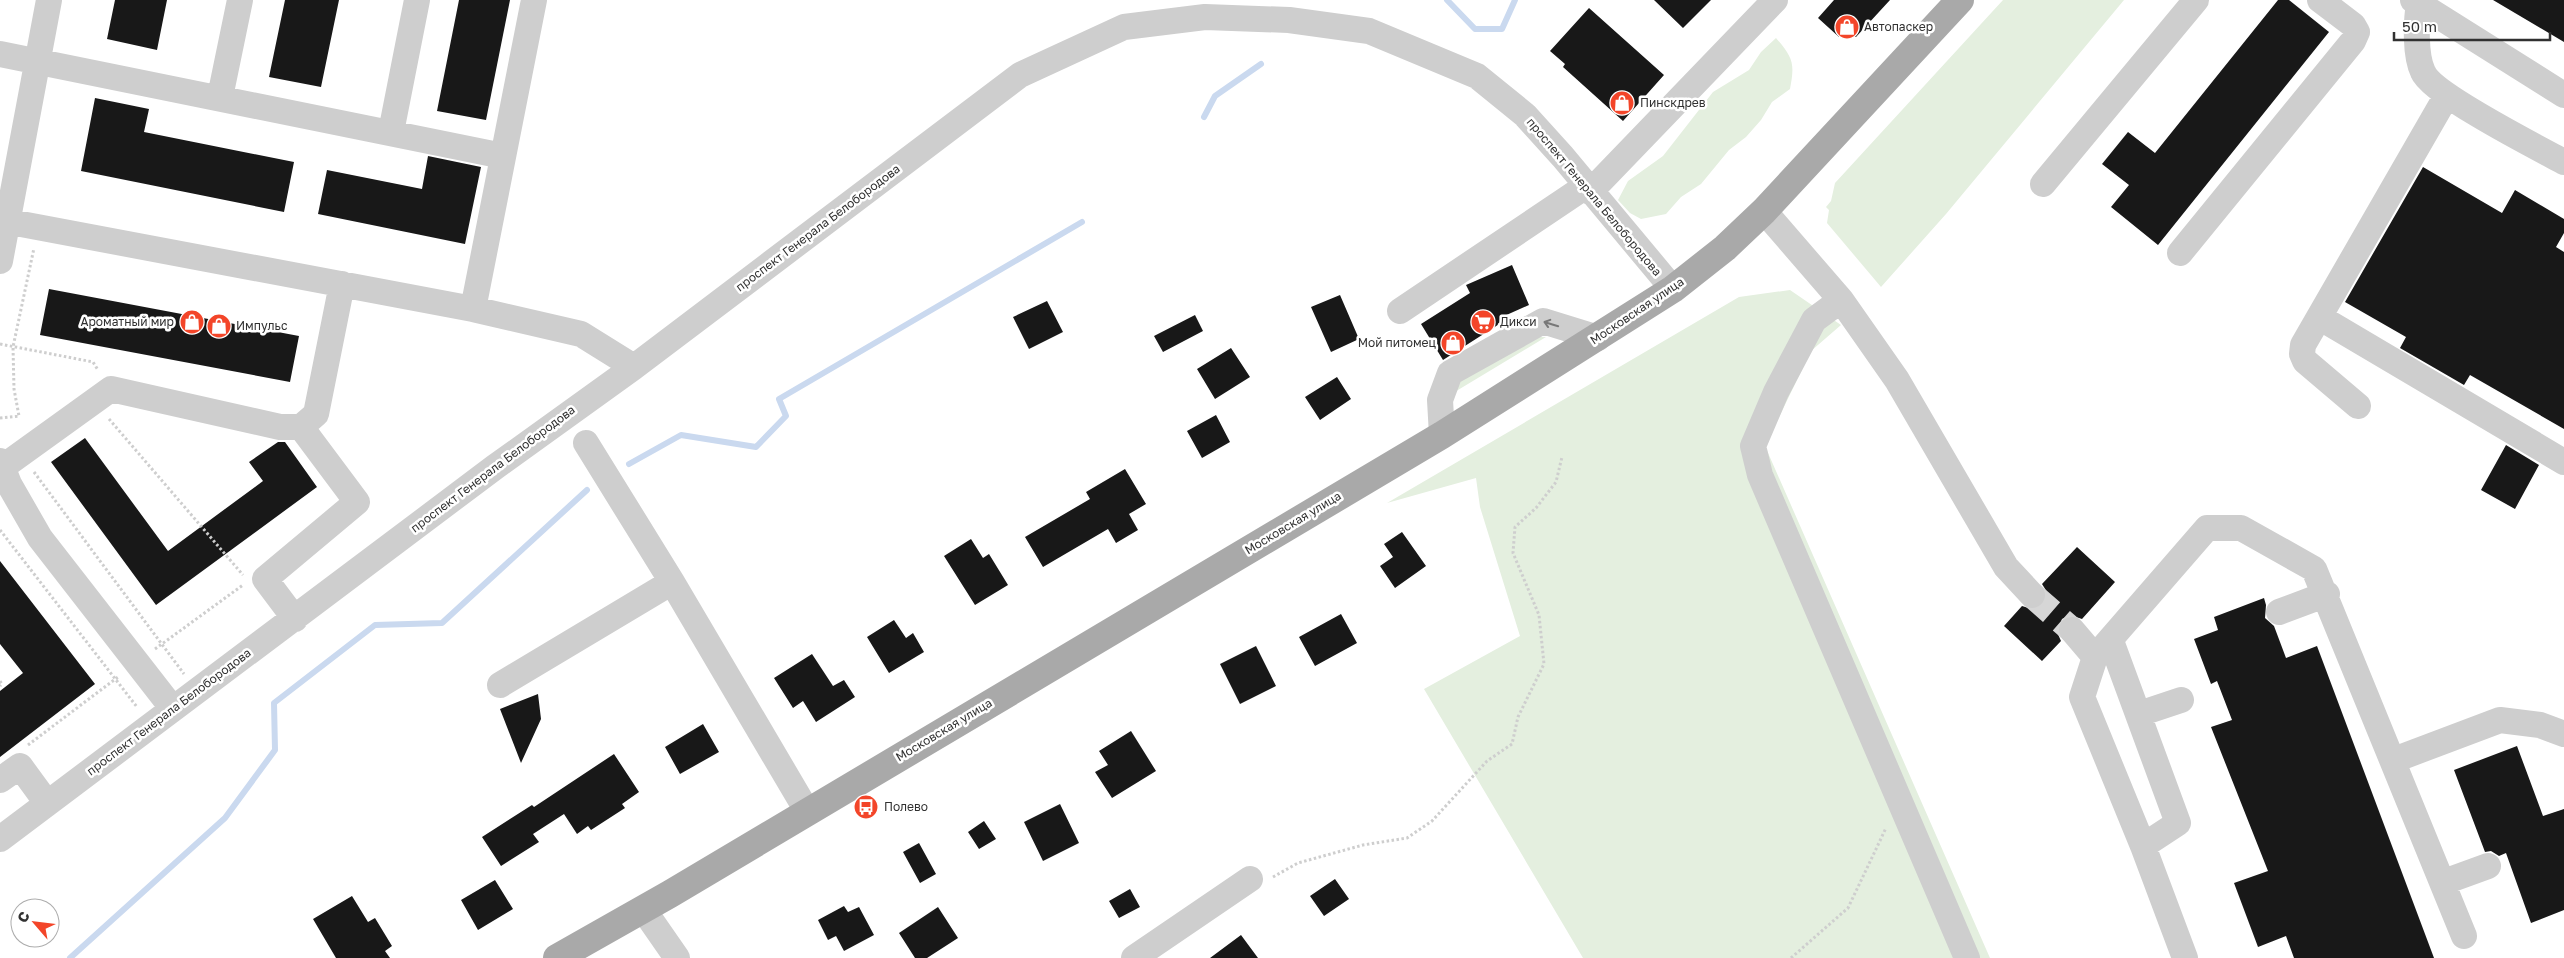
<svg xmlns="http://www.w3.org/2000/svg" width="2564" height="958" font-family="'Golos Text',sans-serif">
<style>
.green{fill:#e4efdf}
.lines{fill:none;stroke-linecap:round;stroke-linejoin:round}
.stream{stroke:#cad9ef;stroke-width:6}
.building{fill:#181818}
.minor-tunnel{stroke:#d6d6d6;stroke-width:26;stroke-dasharray:26 13;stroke-linecap:butt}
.path{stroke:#cecece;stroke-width:3;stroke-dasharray:2.5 2.5;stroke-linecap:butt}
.minor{stroke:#cecece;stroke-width:26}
.major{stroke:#a9a9a9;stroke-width:28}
.oneway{stroke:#787878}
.labels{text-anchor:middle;stroke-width:5;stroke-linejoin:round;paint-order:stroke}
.poi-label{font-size:12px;fill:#313131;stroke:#fff;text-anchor:start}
.street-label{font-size:12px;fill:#313131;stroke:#fff}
</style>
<rect width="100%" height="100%" fill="#fff"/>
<!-- green -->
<path class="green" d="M2003,0H2124L1946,214L1881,287L1827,223L1829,210L1826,207L1831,201L1835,183Z
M1776,38C1793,58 1795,63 1790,89L1772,102L1761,120L1746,137L1729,150L1701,184L1681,197L1666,214L1641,219L1630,213L1618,200L1628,181L1663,156L1713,92L1749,70L1761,52Z
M1790,290L1841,325L1811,351L1765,446L1990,958H1583L1424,689L1520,636L1480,507L1476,478L1387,503L1739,297Z
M1532,337H1546L1453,393L1456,376Z"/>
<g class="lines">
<!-- stream -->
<path class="stream" d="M1447,0L1475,29H1502L1515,0
M1204,117L1215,96L1261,64
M629,464L681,435L756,447L786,416L779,399L1082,222
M70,958L225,818L275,750L274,703L375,625L442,623L587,490"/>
</g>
<!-- building -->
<path class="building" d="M115,0H167L157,50L107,39Z
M285,0H339L321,87L269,77Z
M459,0H510L486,120L437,111Z
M1654,0H1711L1683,28Z
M1834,0H1890L1856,37H1839L1818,18Z
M2278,0H2289L2329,32L2158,245L2111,207L2129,185L2102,164L2128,132L2155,153Z
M2493,0H2564V42Z
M1589,8L1664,75L1623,121L1563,67L1565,64L1550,51Z
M95,98L149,109L144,132L294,162L284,212L81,171Z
M428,156L481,167L465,244L318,214L327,170L422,189Z
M2423,167L2502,213L2515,190L2564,219V233L2556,247L2564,252V429L2470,375L2464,385L2400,348L2406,337L2345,302Z
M1512,265L1529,305L1502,317L1504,321L1443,360L1421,324L1470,293L1466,285Z
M49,289L299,336L290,382L40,335Z
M1340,295L1359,339L1331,352L1311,307Z
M1047,301L1063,332L1029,349L1013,317Z
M1195,315L1203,331L1163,352L1154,336Z
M1231,348L1250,377L1215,399L1197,369Z
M1337,377L1351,399L1320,420L1305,397Z
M1216,415L1230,442L1202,458L1187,431Z
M85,438L168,551L263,481L249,462L278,442H285L317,487L156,605L51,462Z
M2506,445L2539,465L2515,509L2481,490Z
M1125,469L1146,504L1129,514L1138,530L1116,543L1108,529L1043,567L1025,537L1090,499L1086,492Z
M1402,532L1426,566L1395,588L1380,566L1393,557L1384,544Z
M971,539L983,558L989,554L1008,585L975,605L944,556Z
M2077,547L2115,582L2082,619L2070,615L2062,619L2057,632L2061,641L2042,661L2004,626L2022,606L2035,610L2043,606L2047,592L2042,584Z
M0,561L95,684L0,757V691L23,673L0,644Z
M2264,598L2266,605L2265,618L2274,626L2286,658L2317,646L2434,958H2294L2286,936L2258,947L2234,883L2268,871L2211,727L2232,720L2217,681L2211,684L2194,639L2218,630L2214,617Z
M1341,614L1357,643L1315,666L1299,637Z
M894,620L906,638L913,633L924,652L889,673L867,637Z
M1256,646L1276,686L1240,704L1220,664Z
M812,654L833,686L844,680L855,697L816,722L803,701L793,708L774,678Z
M538,694L541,719L521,763L500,709Z
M703,724L719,752L680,774L665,747Z
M1131,731L1156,771L1112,798L1095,772L1108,765L1099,751Z
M2517,746L2543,816L2564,809V910L2531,923L2506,853L2499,856L2491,851L2485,852L2454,770Z
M614,754L639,792L622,804L625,808L591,830L588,826L577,834L564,814L533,834L539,842L501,866L482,837L532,805L534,807Z
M1060,804L1079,843L1043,861L1024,822Z
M984,821L996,839L979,849L968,832Z
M919,843L936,874L920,883L903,852Z
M1335,879L1349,899L1324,916L1310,896Z
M495,880L513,909L478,930L461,900Z
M1130,889L1140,907L1119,918L1109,901Z
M352,896L368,922L375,918L392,946L385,951L390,958H336L313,919Z
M844,906L848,912L859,907L874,935L844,951L836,936L828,940L818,920Z
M938,907L958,938L927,958H915L899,933Z
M1241,935L1258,958H1210Z"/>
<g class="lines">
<!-- minor-tunnel -->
<path class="minor-tunnel" d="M2032,595L2072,630"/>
<!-- path -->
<path class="path" d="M0,344L93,362L98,370
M0,418L19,416L14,389L13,347L34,248
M109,419L243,575
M34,472L184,674
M0,530L137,707
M155,649L243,585
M0,681L2,684L0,686
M28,745L118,677
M1273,877L1298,863L1363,845L1407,838L1432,821L1487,761L1512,744L1518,717L1544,664L1539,615L1513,553L1515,527L1536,508L1556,482L1562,457
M1791,958L1848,908L1886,828"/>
<!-- minor -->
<path class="minor" d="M2413,0L2564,95
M2419,4C2416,21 2415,56 2423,72C2432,94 2538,148 2564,162
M0,54L503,156
M220,97L240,0
M391,132L417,0
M2043,184L2196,0
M1590,192L1775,0
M1764,211L1841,300L1897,380L2006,567L2032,595
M0,220L473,309L581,334L634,367
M2180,253L2353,41L2357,32L2353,25L2320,0
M0,261L49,0
M1841,300L1814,320L1776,392L1753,446L1760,475L1967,958
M473,309L534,0
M1400,311L1586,186
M2319,317L2564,462
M2358,406L2305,361L2302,354L2303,345L2447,95
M1442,435L1440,400L1450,373L1543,321L1598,338
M586,443L672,582
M0,461L9,484L40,538L173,709
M0,469L111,389L280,427H301L316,414L342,284
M2279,612L2327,594
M295,619L265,579L357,502L301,427
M2072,630L2095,657L2082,697L2143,846L2185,958
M2111,641L2178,823L2143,846
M2095,657L2207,528H2241L2314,569L2464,936
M500,685L672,582L807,811
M2139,714L2181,700
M2394,760L2500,720L2540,725L2564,734
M0,780L20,766L47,803
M0,839L495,467L634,367L1020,75L1124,27L1205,17L1289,20L1369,31L1477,76L1525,115L1563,157L1673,289
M2444,882L2488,866
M643,909L677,958
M1134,958L1250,879"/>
<!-- major -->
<path class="major" d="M557,958L670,894L1442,435L1673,289L1725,248L1764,211L1960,0"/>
</g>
<!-- one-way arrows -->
<defs><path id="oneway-shaft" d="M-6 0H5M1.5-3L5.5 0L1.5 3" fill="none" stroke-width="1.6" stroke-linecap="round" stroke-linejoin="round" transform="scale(1.25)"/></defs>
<use class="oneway" href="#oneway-shaft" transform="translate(1551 324) rotate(-163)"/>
<!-- icons -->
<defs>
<symbol id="shop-disc" viewBox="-11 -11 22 22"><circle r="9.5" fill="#f34529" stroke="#fff"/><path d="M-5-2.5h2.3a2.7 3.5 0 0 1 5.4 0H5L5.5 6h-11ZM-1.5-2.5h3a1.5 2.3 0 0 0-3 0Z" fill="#fff"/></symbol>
<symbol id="supermarket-disc" viewBox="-11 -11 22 22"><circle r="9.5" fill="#f34529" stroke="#fff"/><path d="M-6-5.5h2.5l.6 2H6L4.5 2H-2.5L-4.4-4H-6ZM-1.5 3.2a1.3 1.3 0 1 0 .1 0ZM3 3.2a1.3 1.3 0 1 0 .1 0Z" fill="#fff"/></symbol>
<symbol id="bus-disc" viewBox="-11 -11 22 22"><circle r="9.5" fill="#f34529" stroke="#fff"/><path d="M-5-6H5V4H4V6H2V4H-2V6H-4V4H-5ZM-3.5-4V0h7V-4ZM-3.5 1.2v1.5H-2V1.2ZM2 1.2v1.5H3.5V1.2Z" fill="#fff"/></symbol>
</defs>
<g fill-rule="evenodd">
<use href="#shop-disc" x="1833" y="13" width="28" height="28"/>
<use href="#shop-disc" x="1608" y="89" width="28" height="28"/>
<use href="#shop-disc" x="178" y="308" width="28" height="28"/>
<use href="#supermarket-disc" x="1469" y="308" width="28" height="28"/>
<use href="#shop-disc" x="205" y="312" width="28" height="28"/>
<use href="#shop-disc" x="1439" y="329" width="28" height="28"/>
<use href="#bus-disc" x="852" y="793" width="28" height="28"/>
</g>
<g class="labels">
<!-- poi labels -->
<g class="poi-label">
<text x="1864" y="31">Автопаскер</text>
<text x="1640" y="107">Пинскдрев</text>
<text x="174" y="326" text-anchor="end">Ароматный мир</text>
<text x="1500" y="326">Дикси</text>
<text x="236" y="330">Импульс</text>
<text x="1436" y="347" text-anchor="end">Мой питомец</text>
<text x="884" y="811">Полево</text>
</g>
<!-- street labels -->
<g class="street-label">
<text transform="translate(1594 197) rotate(50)" y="4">проспект Генерала Белобородова</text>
<text transform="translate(818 228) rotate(-37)" y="4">проспект Генерала Белобородова</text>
<text transform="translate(1637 311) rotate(-34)" y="4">Московская улица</text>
<text transform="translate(493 469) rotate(-37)" y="4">проспект Генерала Белобородова</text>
<text transform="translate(1293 523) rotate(-31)" y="4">Московская улица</text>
<text transform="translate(169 712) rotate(-37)" y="4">проспект Генерала Белобородова</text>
<text transform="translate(944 730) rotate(-31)" y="4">Московская улица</text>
</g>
</g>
<!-- north arrow -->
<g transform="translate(35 923) rotate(298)"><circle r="24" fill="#ffffff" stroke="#adadad"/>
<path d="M0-4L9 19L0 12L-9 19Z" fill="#f34529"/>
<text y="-8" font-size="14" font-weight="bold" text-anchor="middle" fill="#313131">С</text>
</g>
<!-- scale -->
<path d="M2394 32v8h156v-8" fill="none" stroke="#313131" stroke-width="2.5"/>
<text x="2402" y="32" font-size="15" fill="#313131" stroke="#ffffff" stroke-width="4" paint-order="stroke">50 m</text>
</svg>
